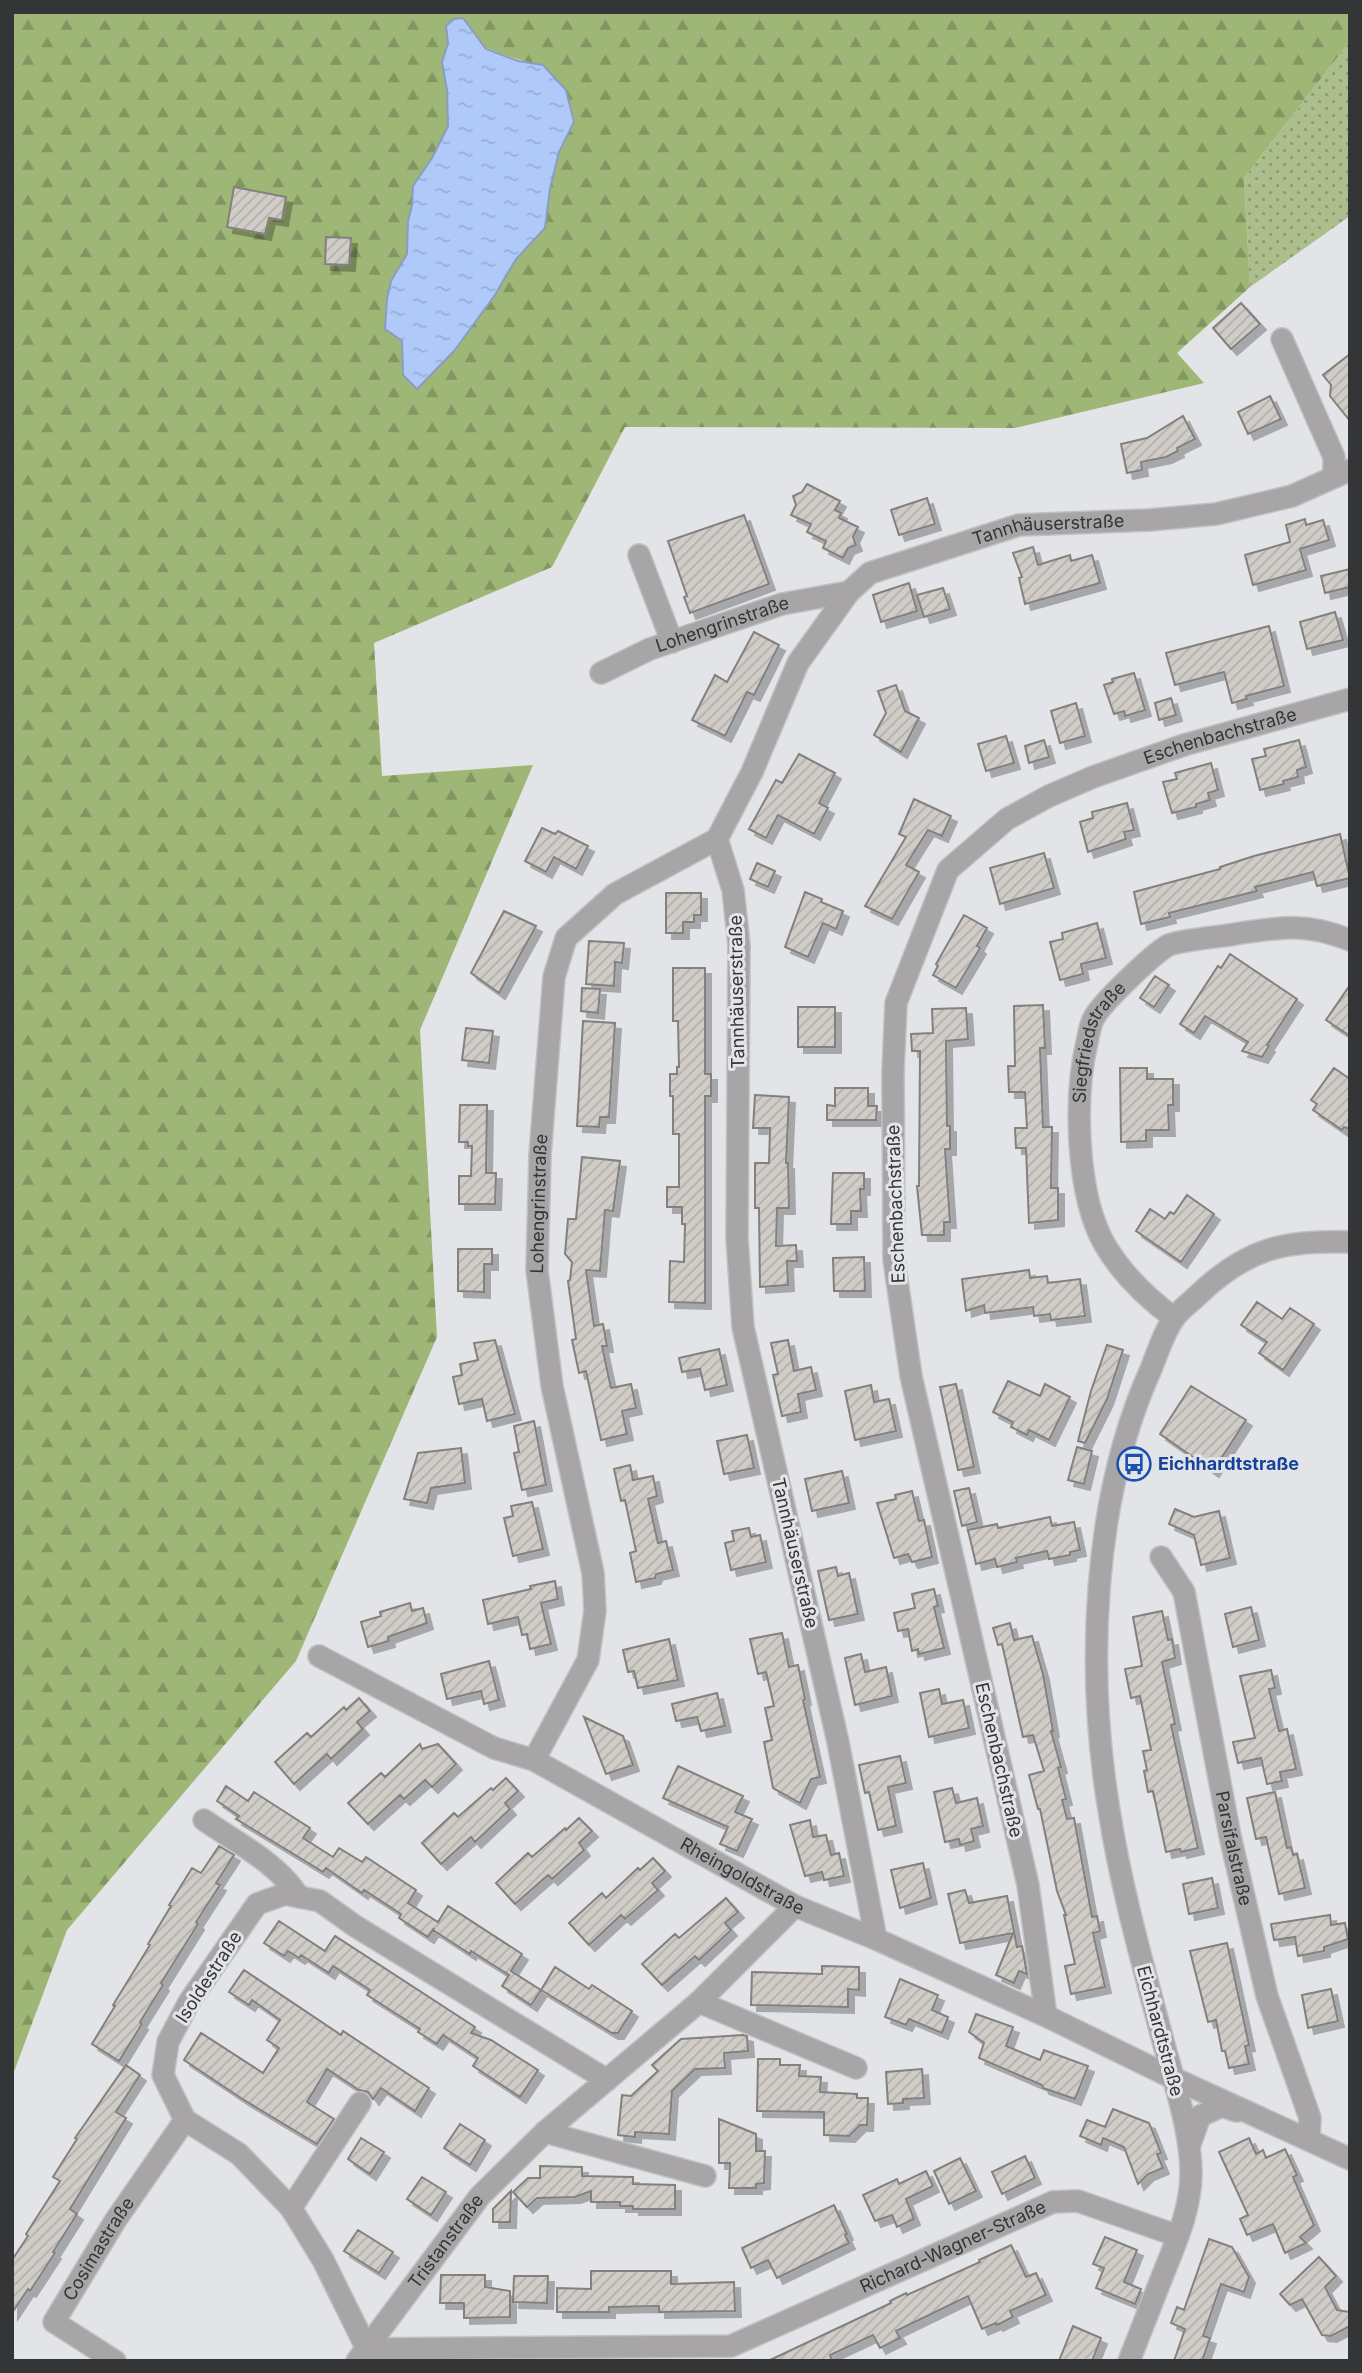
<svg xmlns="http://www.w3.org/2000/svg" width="1362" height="2373" font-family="Inter,sans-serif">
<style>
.grass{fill:url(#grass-dots)}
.forest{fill:url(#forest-firs);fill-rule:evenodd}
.water{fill:url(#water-ripples);stroke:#8a9dbf;stroke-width:2}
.building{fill:url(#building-hatch);stroke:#83807d;stroke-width:2;filter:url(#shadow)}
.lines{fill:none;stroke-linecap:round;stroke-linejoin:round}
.minor-casing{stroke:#bfc1c5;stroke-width:24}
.minor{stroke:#a7a5a5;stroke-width:21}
.labels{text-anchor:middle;stroke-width:6;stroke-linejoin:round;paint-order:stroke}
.street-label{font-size:18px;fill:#343537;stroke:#e2e4e8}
.transit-label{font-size:18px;font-weight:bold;fill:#164399;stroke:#e2e4e8;text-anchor:start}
</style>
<defs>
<pattern id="grass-dots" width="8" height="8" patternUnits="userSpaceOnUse" patternTransform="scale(1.75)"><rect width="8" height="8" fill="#abbe8b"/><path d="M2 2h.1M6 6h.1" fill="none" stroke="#8c9b72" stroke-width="1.8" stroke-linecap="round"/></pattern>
<pattern id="forest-firs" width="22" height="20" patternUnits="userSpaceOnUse" patternTransform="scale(1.75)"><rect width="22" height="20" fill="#9fb776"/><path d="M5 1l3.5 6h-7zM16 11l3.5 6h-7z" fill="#829662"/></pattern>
<pattern id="water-ripples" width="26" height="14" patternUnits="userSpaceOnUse" patternTransform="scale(1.75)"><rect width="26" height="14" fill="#afc9f9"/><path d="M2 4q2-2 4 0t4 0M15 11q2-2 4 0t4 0" fill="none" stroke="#97add6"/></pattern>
<pattern id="building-hatch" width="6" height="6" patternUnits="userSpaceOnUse" patternTransform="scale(1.75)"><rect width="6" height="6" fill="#d0ccc8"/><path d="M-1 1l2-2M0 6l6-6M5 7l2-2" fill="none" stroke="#b3b0ac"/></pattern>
<filter id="shadow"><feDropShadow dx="6" dy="6" stdDeviation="0" flood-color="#0004"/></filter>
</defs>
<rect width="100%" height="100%" fill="#e2e4e8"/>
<!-- grass -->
<path class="grass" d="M1350,41V216L1250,287L1244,178Z"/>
<!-- forest -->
<path class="forest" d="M12,12H1350V41L1244,178L1250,287L1177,353L1204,383L1015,428L625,427L552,567L374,643L382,776L533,765L420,1030L437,1337L296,1661L67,1930L12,2077ZM446,27C478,45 507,59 543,65L574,122L559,152L550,189L545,228L516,259L495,295L454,351L417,388L403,374L402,341L391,281L407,254L408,221L412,205L413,186L432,158L448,126L447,90L442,63L448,43Z"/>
<!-- water -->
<path class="water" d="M463,18L486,49L518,61L543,65L566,90L574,122L559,152L550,189L545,228L516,259L495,295L454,351L417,389L403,375L402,341L385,329L387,299L391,281L407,254L408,221L412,205L413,186L432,158L448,126L447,90L442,62L448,43L446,26L454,19Z"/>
<!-- building -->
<path class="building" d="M234,187L286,197L282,220L269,218L265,234L227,227Z
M326,237L351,238L349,265L325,264Z
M1241,303L1260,324L1231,349L1213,328Z
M1350,354V421L1330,396L1331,385L1323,375Z
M1270,396L1281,419L1248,434L1238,412Z
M1183,416L1195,439L1177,448L1178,451L1166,457L1141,462L1142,470L1127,473L1121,444L1147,438Z
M807,484L840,501L835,510L841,513L839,518L858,527L853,537L856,545L848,548L843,558L823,548L826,541L807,532L811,524L791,515L796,505L793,496L802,492Z
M927,498L935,524L899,535L891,510Z
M744,515L769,584L690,613L684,597L687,596L668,541Z
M1305,519L1306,525L1323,520L1329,540L1300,549L1306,570L1253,585L1245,555L1290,542L1286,525Z
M1033,547L1038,565L1070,555L1071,561L1092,555L1100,583L1025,604L1019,578L1022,577L1013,553Z
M1350,569V587L1325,593L1321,576Z
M909,583L917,611L881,622L873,595Z
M943,588L950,609L924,617L917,595Z
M1335,612L1343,640L1307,649L1300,622Z
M1269,626L1284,686L1246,696L1247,699L1232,703L1224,672L1175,685L1166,653Z
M754,632L779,645L754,695L747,692L725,736L692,720L715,675L727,682Z
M1134,673L1145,710L1125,716L1124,711L1114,714L1104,685L1113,682L1112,679Z
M896,685L905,711L919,718L901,752L874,735L886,713L878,691Z
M1171,698L1176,715L1159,720L1155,703Z
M1076,703L1085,736L1060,743L1051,711Z
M1006,736L1014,763L986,771L978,744Z
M1044,740L1049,757L1029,763L1025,746Z
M1299,740L1306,767L1297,770L1298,777L1283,781L1284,784L1260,790L1252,759L1266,756L1264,749Z
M799,754L835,773L819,803L828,808L814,834L778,815L766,838L749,829L776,780L782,783Z
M1211,763L1218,790L1208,793L1210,800L1196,804V807L1172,813L1163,782L1177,779L1175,773Z
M914,799L951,816L942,836L928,830L906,865L919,872L892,919L865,906L906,837L899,834Z
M1127,803L1134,830L1124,832L1126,839L1088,852L1080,822L1093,818L1092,812Z
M542,828L555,834L558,831L588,846L576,869L554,857L546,872L525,861Z
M1340,834L1350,878L1317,886L1313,872L1255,887L1257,891L1169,913L1170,917L1141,924L1134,892L1220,869V867L1254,856Z
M1044,853L1054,888L1000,904L990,868Z
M757,863L775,871L768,887L750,879Z
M805,892L822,899L821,902L843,911L836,929L823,923L808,957L785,947Z
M666,893H701V915H694V922H683V933H666Z
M504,911L536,926L499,993L471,973Z
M964,915L987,928L977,946L980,948L956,988L933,975L938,966L936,964Z
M1097,923L1106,958L1081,964L1083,974L1060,980L1050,942L1063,939L1062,933Z
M589,941L624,943L622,963L615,962L614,986L586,984Z
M1230,954L1297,999L1267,1045L1269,1046L1262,1057L1242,1051L1248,1042L1205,1016L1194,1033L1180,1024L1218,966L1221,968Z
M673,968H705V1074H711V1096H705V1303L669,1302L670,1261L684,1262L685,1224H682V1207H667V1187H679V1134H673V1096H670V1074H677V1067H679L678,1021H673Z
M1155,976L1169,985L1154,1007L1140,998Z
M1350,985V1036L1326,1020Z
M582,988L600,989L598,1013L581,1011Z
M1043,1005L1045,1048H1040L1043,1127H1052L1051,1188H1058V1220L1029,1223L1026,1148H1016L1015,1128H1027L1025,1092H1009L1008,1066H1015L1014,1006Z
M798,1007H835V1047H798Z
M966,1008L968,1039L946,1041L947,1126H950V1149H945L950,1222H944V1235H922L917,1186H919L920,1051H912L911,1034L933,1033L932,1009Z
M583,1021L615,1023L609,1117H600L599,1127L577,1126Z
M466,1028L493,1031L489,1063L462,1060Z
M1120,1068H1147V1079H1173V1105H1168L1169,1130H1146V1141L1121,1142Z
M1334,1068L1350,1079V1129L1344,1127L1342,1130L1313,1110L1317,1104L1311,1100Z
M835,1088H868V1106H877L876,1120H827V1105L835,1106Z
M755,1095L789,1097L786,1163H788L789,1208H777L776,1246L796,1245L797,1261H787L788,1285L760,1287L759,1208H755V1163H769L770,1128H753Z
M460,1105H487L486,1173H496L495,1204H459V1176H471L472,1146H468V1142H459Z
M582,1157L620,1161L613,1211L605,1210L600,1271L586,1270L594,1326L603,1324L607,1346H602L611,1388L631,1384L636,1408L622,1411L627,1434L601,1440L586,1371L579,1373L572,1340L576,1339L568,1281L570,1280L572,1262L565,1254L568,1219H576Z
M833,1173H864V1189H860L861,1211H851V1224H831Z
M1187,1195L1214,1214L1181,1262L1136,1231L1150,1209L1165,1219L1170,1212L1174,1214Z
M458,1249H492V1264H484V1292L458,1291Z
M864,1257L865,1291H834L833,1258Z
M1029,1270L1030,1278L1047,1276L1048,1283L1080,1279L1085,1316L1051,1320L1050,1314L1034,1316L1033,1307L985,1313L984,1305L966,1311L962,1279Z
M1257,1302L1282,1319L1290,1308L1314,1324L1283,1370L1259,1353L1267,1342L1241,1325Z
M495,1340L515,1414L487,1421L482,1399L459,1404L453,1377L462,1375L460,1364L478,1360L474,1343Z
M788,1340L794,1371L811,1367L816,1390L798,1394L801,1412L782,1416L773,1375L778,1374L771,1343Z
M1107,1345L1123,1350L1107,1399L1085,1443L1078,1441L1091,1391Z
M719,1349L727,1385L705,1390L700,1369L682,1372L679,1358Z
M1008,1381L1040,1396L1045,1384L1070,1397L1049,1440L1029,1430L1027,1435L1011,1427L1013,1422L993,1412Z
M956,1384L974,1467L958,1470L940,1387Z
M871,1385L874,1402L889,1399L896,1431L855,1440L845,1391Z
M1191,1386L1246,1420L1213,1471L1160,1434Z
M534,1421L546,1485L522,1490L514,1453L519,1452L514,1426Z
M747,1435L754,1468L724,1474L717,1441Z
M1077,1447L1092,1451L1084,1484L1068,1480Z
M461,1448L465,1483L431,1488L427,1503L404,1499L418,1453Z
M630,1465L633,1480L653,1476L657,1496L648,1499L658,1543L666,1541L673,1570L656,1574L655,1578L636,1582L630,1553L636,1551L625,1500L621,1501L614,1469Z
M842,1471L849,1503L812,1511L805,1479Z
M969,1488L977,1522L962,1526L954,1491Z
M912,1491L919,1521L924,1520L932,1557L912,1562L908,1554L894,1558L877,1503L896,1499L895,1495Z
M532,1502L543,1549L513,1556L504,1518L513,1516L511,1506Z
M1175,1509L1194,1517L1219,1511L1230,1558L1201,1565L1194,1535L1169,1524Z
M1050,1517L1052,1526L1074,1522L1080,1550L1070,1552V1555L1049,1559L1047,1551L1016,1558L1017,1562L997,1567L995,1559L976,1564L968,1530L997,1524L998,1528Z
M749,1528L751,1537L760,1535L766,1562L731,1570L725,1543L734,1541L732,1531Z
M836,1567L838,1576L849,1573L858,1614L829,1620L818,1571Z
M555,1581L558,1599L541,1603L551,1644L530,1649L527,1634L522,1635L518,1617L488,1624L483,1600L531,1589L530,1586Z
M934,1589L938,1606L934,1607L944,1648L919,1654L918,1649L912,1651L908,1629L898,1631L894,1613L915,1608L912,1594Z
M410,1603L412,1611L423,1608L427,1623L388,1637L389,1641L368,1647L361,1622L381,1616L380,1612Z
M1251,1607L1259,1640L1233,1647L1225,1614Z
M1162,1611L1168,1640L1172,1639L1175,1658L1162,1662L1175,1724L1171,1725L1198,1848L1181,1852L1180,1849L1166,1852L1153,1791L1148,1792L1144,1771L1147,1770L1143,1751L1151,1750L1140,1696L1131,1698L1125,1669L1142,1666L1133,1617Z
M1010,1623L1014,1640L1032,1636L1043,1674L1053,1731H1051L1061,1767L1058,1768L1066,1799L1062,1800L1067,1819L1074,1818L1092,1917L1097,1916L1100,1931L1093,1933L1105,1987L1071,1994L1065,1966L1075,1964L1064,1915H1066L1057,1891L1040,1809H1038L1029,1775L1044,1771L1033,1735L1023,1737L1002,1644L998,1645L993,1628Z
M782,1633L789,1667L798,1665L805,1699L803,1700L820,1777L811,1779L800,1803L773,1788L764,1742L772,1740L765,1708L774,1706L766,1672L758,1674L750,1639Z
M669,1639L678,1680L638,1688L634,1671L628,1672L623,1650Z
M861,1654L865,1672L886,1667L892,1696L855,1705L845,1658Z
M489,1661L499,1700L484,1704L481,1691L447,1699L441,1674Z
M1271,1670L1275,1688L1269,1689L1279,1731L1287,1729L1296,1769L1280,1772L1282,1781L1267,1784L1261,1758L1238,1763L1233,1742L1255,1738L1240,1676Z
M939,1689L942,1704L963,1700L969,1728L929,1737L920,1693Z
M717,1693L725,1726L701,1731L697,1717L676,1721L672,1704Z
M359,1698L370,1711L357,1722L363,1729L331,1759L327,1754L294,1784L275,1762L307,1733L311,1737L344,1707L346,1710Z
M584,1717L623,1736L633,1765L606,1774Z
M420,1744L422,1749L438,1744L456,1764L432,1787L425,1780L404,1799L400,1795L368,1824L348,1803L381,1773L385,1777Z
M900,1756L906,1783L888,1787L896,1826L878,1830L869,1792L865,1793L859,1765Z
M678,1766L743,1796L735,1812L752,1819L737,1851L720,1844L728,1827L663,1798Z
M506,1778L518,1791L505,1803L510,1809L475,1842L471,1837L441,1864L422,1843L454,1813L458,1817L491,1788L493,1790Z
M226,1786L248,1801L254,1792L310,1828L303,1838L333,1857L339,1848L362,1862L366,1857L416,1890L408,1903L438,1922L448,1906L522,1954L511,1971L541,1990L555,1967L589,1989L592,1985L632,2011L618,2033H612L541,1990L531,2005L502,1986L509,1975L471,1951L470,1954L433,1930L434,1928L428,1937L399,1918L401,1914L364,1890L362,1893L326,1868L323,1872L236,1819L239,1816L217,1801Z
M952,1788L956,1803L977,1798L983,1826L971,1829L974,1841L960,1845L959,1839L945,1842L934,1792Z
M1275,1792L1287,1848L1291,1847L1293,1855L1297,1854L1305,1888L1279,1894L1266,1837L1256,1839L1247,1798Z
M579,1818L592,1831L579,1843L584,1850L552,1879L548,1875L515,1904L496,1883L528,1853L532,1857L565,1828L566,1830Z
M810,1820L813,1837L826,1835L831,1855L839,1853L844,1876L824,1880L822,1872L805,1876L790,1825Z
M219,1846L234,1855L216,1883L220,1885L196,1922L198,1924L161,1983L163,1985L140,2022L142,2024L119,2061L92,2044L115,2006L113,2005L150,1945L148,1944L171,1906L169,1905L192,1868L201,1873Z
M653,1858L665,1871L652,1883L658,1890L625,1919L621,1915L589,1945L569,1923L602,1893L606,1898L638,1868L640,1870Z
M923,1863L931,1898L900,1908L891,1870Z
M1212,1878L1218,1908L1189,1914L1183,1884Z
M965,1890L969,1903L1007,1896L1017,1947L1022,1946L1027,1974L1019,1971L1014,1983L996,1975L1013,1933L960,1943L948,1894Z
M726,1898L738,1912L725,1923L731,1930L699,1960L695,1956L662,1985L642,1964L675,1934L679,1938Z
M1330,1915L1331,1925L1345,1923L1348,1939L1324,1947V1951L1298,1956L1295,1937L1274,1940L1271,1924Z
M279,1921L325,1951L335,1936L475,2027L471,2033L491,2040L538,2070L520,2097L473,2066L478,2058L443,2035L437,2044L418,2032L420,2029L367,1995L370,1990L333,1966L329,1973L301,1955L299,1958L288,1951L284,1956L264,1943Z
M1227,1943L1249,2045L1245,2046L1249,2064L1229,2068L1225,2051H1222L1216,2020L1208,2022L1190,1951Z
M822,1966L859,1967V1990L848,1989V2007L751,2005L752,1972L822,1974Z
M244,1970L341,2035L343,2031L429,2088L415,2111L381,2088L373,2099L368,2092L359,2090L327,2069L307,2102L334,2119L317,2144L244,2100L184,2060L201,2033L263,2073L279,2048L267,2040L280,2020L252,2000L249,2005L229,1992Z
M900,1979L938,1995L932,2010L948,2017L942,2033L909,2019L906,2025L885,2017Z
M1331,1989L1338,2021L1308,2028L1302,1995Z
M976,2014L1013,2027L1006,2046L1040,2060L1044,2050L1088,2066L1075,2099L1043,2088L1042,2085L979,2058L984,2043L969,2032Z
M743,2035L747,2036L748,2051L724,2053L725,2068L695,2069L672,2091L669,2134L635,2132V2137L618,2135L622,2095L631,2096L658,2071L652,2065L681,2039Z
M758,2059H780V2065H800L799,2076L821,2077L820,2092L857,2094V2098H868L867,2125H860L849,2136L824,2135V2112L757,2111Z
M126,2065L140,2075L116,2112L126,2118L70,2209L77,2214L53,2252L55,2253L30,2291L28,2289L12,2313V2260L28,2236L26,2234L60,2181L53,2177L77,2139L75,2138Z
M922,2069L924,2098L903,2099V2103L888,2104L886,2072Z
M1113,2109L1149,2123L1161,2153L1157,2154L1163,2168L1148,2174L1138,2184L1124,2147L1103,2138L1101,2145L1080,2136L1087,2120L1105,2127Z
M719,2119L756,2134V2151H765L764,2183L756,2184V2188H729L730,2163H719Z
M460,2124L485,2140L470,2165L444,2148Z
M361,2138L384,2152L370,2174L348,2159Z
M1249,2138L1256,2154L1263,2150L1266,2158L1285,2149L1297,2175L1293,2177L1314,2225L1300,2237L1306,2243L1285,2253L1273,2224L1247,2235L1240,2219L1248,2215L1219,2152Z
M1025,2156L1035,2178L1002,2194L992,2172Z
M960,2158L976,2191L949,2204L934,2171Z
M540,2166L582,2167V2176L633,2177V2184L675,2185V2209H633V2206H620V2202H591V2191L575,2197L537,2198L527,2207L513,2192L528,2178H540Z
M926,2171L933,2186L906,2199L914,2219L897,2227L892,2215L875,2221L863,2195L897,2179L899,2184Z
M422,2177L446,2192L431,2215L407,2199Z
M511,2191L510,2222H493V2209Z
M834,2205L847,2234L845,2235L849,2243L777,2278L768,2260L751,2268L742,2248Z
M358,2230L393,2252L379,2273L344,2251Z
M1105,2237L1137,2250L1124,2282L1141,2289L1135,2304L1096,2288L1104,2268L1093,2264Z
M1209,2239L1232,2247L1249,2277L1244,2292L1221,2284L1203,2336L1210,2338L1202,2361H1174L1185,2329L1171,2323L1177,2307L1184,2310Z
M1011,2245L1026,2277L1036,2273L1046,2295L1010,2311L1013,2317L997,2325L996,2323L982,2329L968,2296L896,2331L900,2338L880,2348L873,2335L830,2355L832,2361H768L891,2303L890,2301L906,2293L907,2295L980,2262L979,2260Z
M1319,2257L1336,2276L1325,2287L1337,2310L1350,2312V2326L1331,2336L1322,2335L1302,2299L1290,2305L1280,2294Z
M591,2271H671V2284L734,2282L735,2311L659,2312V2306L609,2307V2312H557V2288L591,2289Z
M441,2275H485V2287L510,2291V2317L464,2318V2303H440Z
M514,2276H548L547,2303L513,2302Z
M1073,2326L1101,2338L1092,2361H1059Z"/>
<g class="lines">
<defs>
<g id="minor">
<path d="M1282,339L1334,457V477"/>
<path d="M639,555L672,642"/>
<path id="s1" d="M601,673L650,649L782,604L849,592"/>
<path id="s2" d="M1174,1318C1147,1298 1122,1274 1105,1245C1076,1195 1074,1097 1087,1042C1089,1034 1090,1023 1095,1016C1104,1001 1152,955 1167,946C1178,940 1221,937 1235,934C1280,927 1306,922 1350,940"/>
<path id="s3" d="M1161,1557L1184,1592L1230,1836L1267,1996L1310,2118L1309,2139"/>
<path id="s4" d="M319,1656L494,1748L534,1760L795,1906L876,1939L1046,2016L1173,2078L1350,2159"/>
<path id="s5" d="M534,1760L588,1660L595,1611L593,1573L552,1386L537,1270L540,1155L554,977L566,938L615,894L717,839"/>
<path d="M204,1820C237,1843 278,1863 299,1897"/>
<path id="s6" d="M876,1939L838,1742L743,1327L737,1238L739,945L733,890L717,839L752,772L798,663L849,592L870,573L1019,525L1149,520L1216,514L1292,496L1350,470"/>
<path d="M699,2002L856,2068"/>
<path id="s7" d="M1046,2016L1028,1885L911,1376L894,1260L893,1072L896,1003L948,870L1007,819L1049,796L1093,777L1184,745L1350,699"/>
<path id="s8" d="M607,2080L355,1926L320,1901L285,1894L257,1904L189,2002L168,2042L163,2075L185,2120L239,2154L291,2208L323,2260L367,2349L731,2346L1053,2202L1078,2201L1178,2236"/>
<path d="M545,2132L705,2176"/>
<path d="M1189,2147L1200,2116L1222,2106L1237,2111"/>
<path d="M291,2208L360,2103"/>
<path id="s9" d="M115,2361L54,2322L115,2221L185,2120"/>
<path id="s10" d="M357,2361L480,2196L545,2132L699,2002L795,1906"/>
<path d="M1129,2361C1140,2333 1151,2305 1162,2277C1175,2244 1191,2210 1191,2173C1191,2131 1174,2082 1163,2041C1143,1965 1121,1888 1109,1810C1086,1671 1092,1499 1151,1369C1158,1352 1164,1331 1175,1317C1181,1309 1191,1302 1198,1295C1247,1248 1284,1240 1350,1242"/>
</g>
</defs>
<!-- minor casing -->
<use href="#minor" class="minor-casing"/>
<!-- minor -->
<use href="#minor" class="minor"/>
</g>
<!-- icons -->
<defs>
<symbol id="bus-ring" viewBox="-11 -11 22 22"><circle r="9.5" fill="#e2e4e8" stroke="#1a4fb4" stroke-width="1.5"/><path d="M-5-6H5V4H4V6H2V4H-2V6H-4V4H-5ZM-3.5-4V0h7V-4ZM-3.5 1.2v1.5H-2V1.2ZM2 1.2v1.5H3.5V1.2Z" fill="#1a4fb4"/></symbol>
</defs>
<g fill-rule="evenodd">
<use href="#bus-ring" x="1115" y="1445" width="38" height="38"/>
</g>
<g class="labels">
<!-- street labels -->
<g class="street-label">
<text dy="6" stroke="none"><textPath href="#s6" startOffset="1612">Tannhäuserstraße</textPath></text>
<text dy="6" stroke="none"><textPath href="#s1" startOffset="131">Lohengrinstraße</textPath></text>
<text dy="6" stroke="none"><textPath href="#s7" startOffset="1479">Eschenbachstraße</textPath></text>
<text transform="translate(737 992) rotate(-91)" y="6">Tannhäuserstraße</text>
<text dy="6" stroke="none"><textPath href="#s2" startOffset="312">Siegfriedstraße</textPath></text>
<text dy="6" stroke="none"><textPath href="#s5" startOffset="576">Lohengrinstraße</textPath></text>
<text transform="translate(896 1204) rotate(-92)" y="6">Eschenbachstraße</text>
<text transform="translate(795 1553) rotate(77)" y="6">Tannhäuserstraße</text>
<text transform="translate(999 1760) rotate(77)" y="6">Eschenbachstraße</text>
<text dy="6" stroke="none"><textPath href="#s3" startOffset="303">Parsifalstraße</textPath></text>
<text dy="6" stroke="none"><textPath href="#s4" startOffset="478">Rheingoldstraße</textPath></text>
<text transform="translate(209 1977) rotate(-57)" y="6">Isoldestraße</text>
<text transform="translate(1160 2031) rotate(75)" y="6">Eichhardtstraße</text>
<text dy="6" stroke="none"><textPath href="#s10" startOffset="149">Tristanstraße</textPath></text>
<text dy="6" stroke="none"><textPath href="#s8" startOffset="1558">Richard-Wagner-Straße</textPath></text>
<text dy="6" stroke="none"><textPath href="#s9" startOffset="158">Cosimastraße</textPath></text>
</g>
<!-- transit labels -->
<g class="transit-label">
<text x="1158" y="1470">Eichhardtstraße</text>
</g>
</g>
<!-- border -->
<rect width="1362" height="2373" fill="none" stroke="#343537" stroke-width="28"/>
</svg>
